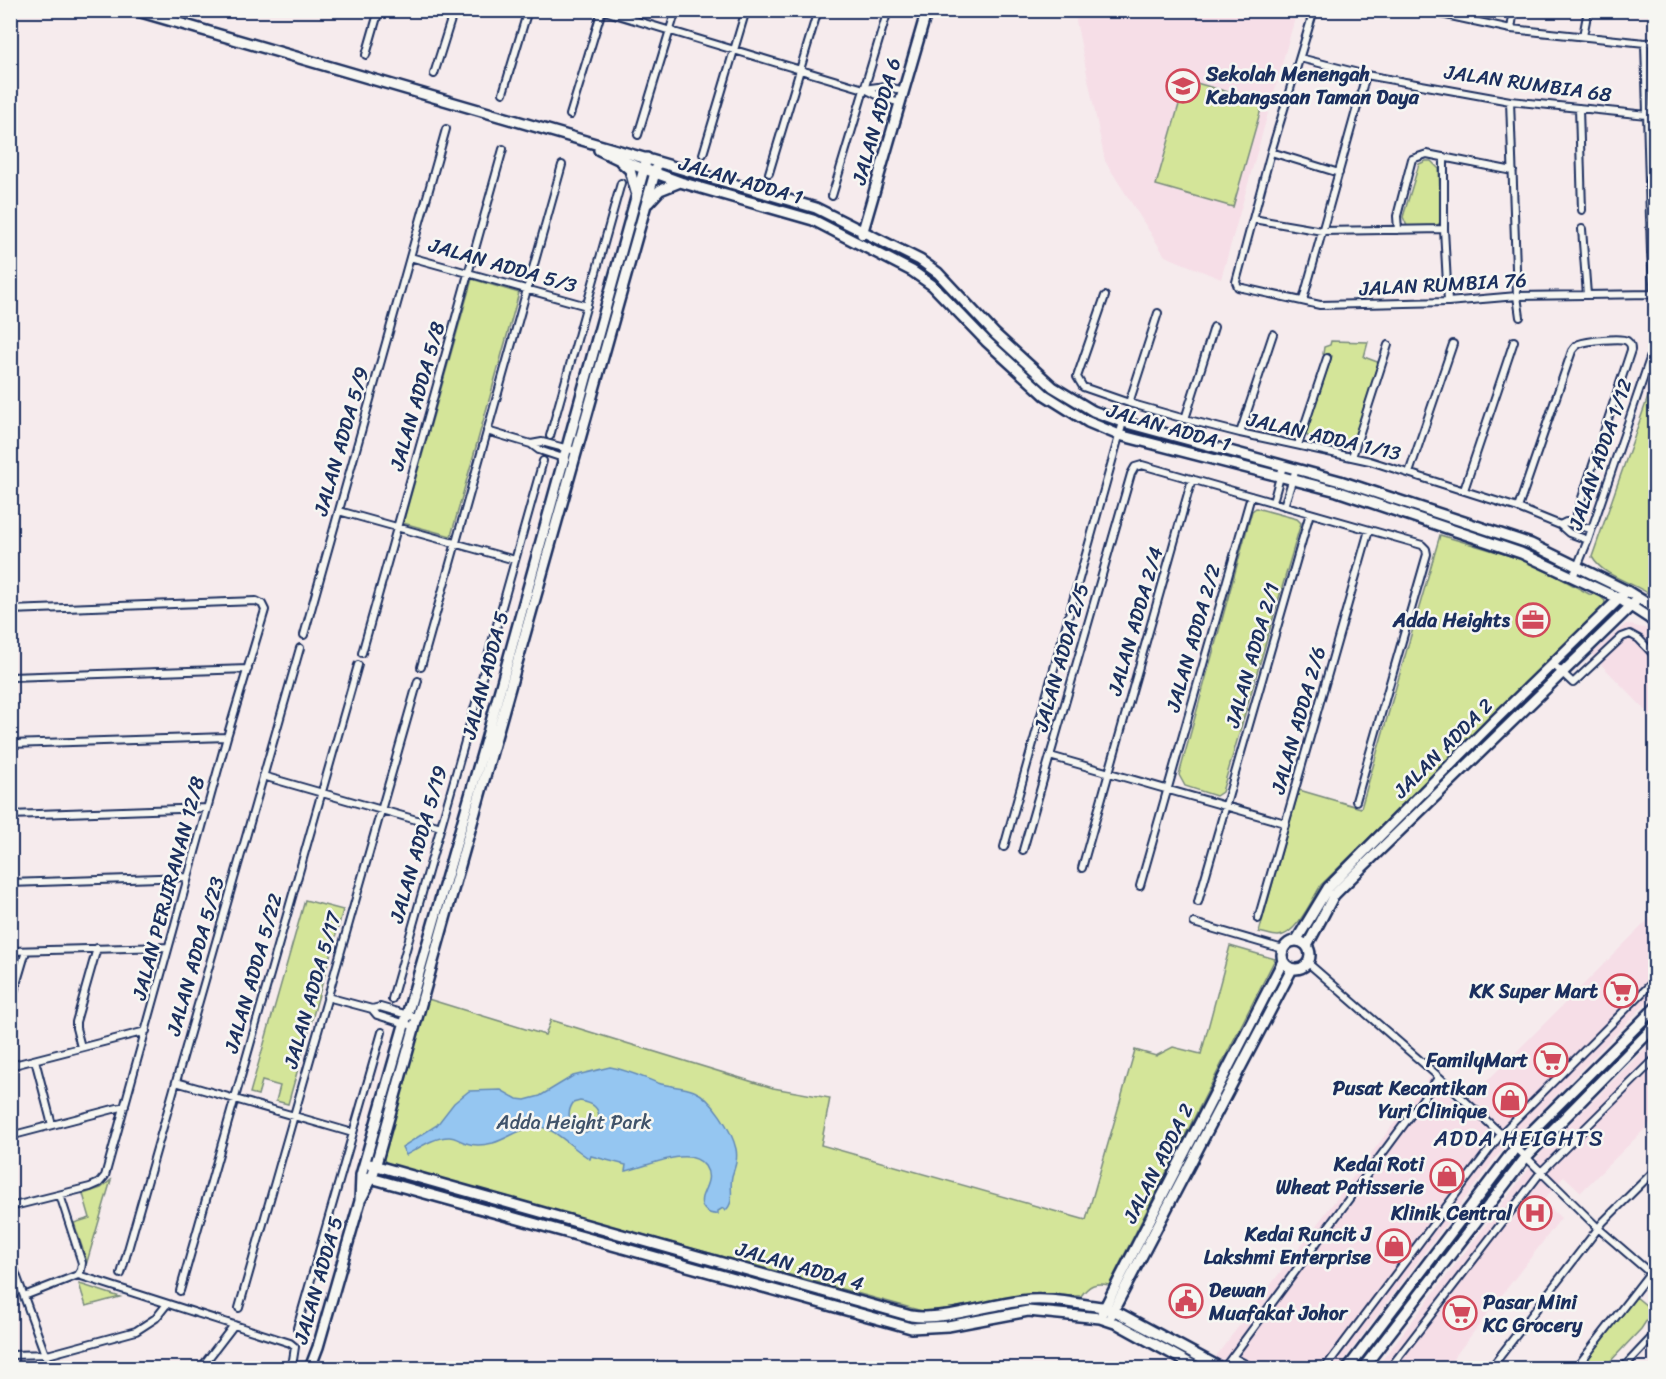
<svg xmlns="http://www.w3.org/2000/svg" width="1666" height="1379" font-family="Sriracha,sans-serif">
<style>
.built{fill:#f6dee7}
.green{fill:#d4e599;stroke:#788a7c;stroke-width:1.5}
.water{fill:#95c6f1;stroke:#648ab6;stroke-width:1.5;fill-rule:evenodd}
.lines{fill:none;stroke-linecap:round;stroke-linejoin:round}
.street-casing{stroke:#1b2f5e;stroke-width:10}
.secondary-casing{stroke:#1b2f5e;stroke-width:14}
.street{stroke:#f6f6f2;stroke-width:6}
.secondary{stroke:#f6f6f2;stroke-width:9}
.labels{text-anchor:middle;stroke-width:5;stroke-linejoin:round;paint-order:stroke}
.poi-label{font-size:20px;font-weight:bold;fill:#1b2f5e;stroke:#f6f6f2;text-anchor:end}
.street-label{font-size:20px;fill:#1b2f5e;stroke:#f6f6f2}
.park-label{font-size:20px;fill:#40536a;stroke:#f6f6f2}
.quarter-label{font-size:22px;letter-spacing:1.5px;fill:#1b2f5e;stroke:#f6f6f2}
</style>
<rect width="100%" height="100%" fill="#f6ebed"/>
<filter id="ink" filterUnits="userSpaceOnUse"><feTurbulence type="fractalNoise" baseFrequency=".0167" numOctaves="2"/><feDisplacementMap in="SourceGraphic" scale="12" xChannelSelector="R" yChannelSelector="G"/><feConvolveMatrix kernelMatrix="1 2 1 2 8 2 1 2 1" color-interpolation-filters="sRGB"/></filter>
<g filter="url(#ink)">
<!-- built -->
<path class="built" d="M1074,11H1297L1221,279L1165,256L1105,161Z
M1626,624L1648,629L1655,637V720L1591,654Z
M1655,913V994L1497,1156L1338,1368H1231L1213,1360L1429,1078L1463,1107L1473,1095Z
M1655,1039V1119L1581,1192L1564,1176L1543,1201L1561,1218L1446,1368H1376L1544,1149Z"/>
<!-- green -->
<path class="green" d="M1186,80L1263,102L1233,207L1156,185Z
M1426,161H1431L1439,169L1441,221L1437,226H1407L1403,217L1419,164Z
M472,279L519,293L451,536L403,523Z
M1331,341L1368,342L1364,357L1380,363L1352,448L1307,436L1306,432L1332,356L1323,354L1324,347L1330,345Z
M1655,377V598C1636,582 1605,579 1592,557Z
M1256,508L1297,519L1301,523L1222,792L1216,796L1185,786L1179,775L1252,511Z
M1440,535L1531,562L1589,594L1599,595L1605,601L1604,607L1321,885C1313,898 1296,936 1278,936C1272,936 1265,933 1259,932L1299,790L1361,808Z
M305,900L343,910L288,1104L276,1101L280,1086L262,1081L258,1095L250,1093Z
M1230,946L1275,959L1109,1285C1095,1282 1089,1285 1081,1296L1025,1295L946,1309L922,1311L388,1165L381,1156L428,999L545,1035L551,1020L773,1088L830,1098L821,1145L1086,1220L1135,1050L1156,1056L1173,1047L1201,1054Z
M111,1180L87,1262L74,1223L90,1218L83,1194L101,1188Z
M79,1284H80L120,1297L86,1306Z
M1636,1297L1653,1311L1641,1329L1604,1368H1581Z"/>
<!-- water -->
<path class="water" d="M610,1067C627,1070 642,1077 658,1083C670,1087 682,1086 694,1091C712,1098 732,1131 736,1149C738,1159 735,1167 732,1176C729,1189 736,1201 725,1211L723,1208L718,1211V1214C709,1215 699,1209 702,1197C705,1187 713,1178 705,1166C690,1144 645,1168 625,1171L626,1165L591,1156L590,1159C576,1151 557,1131 545,1128C525,1123 511,1138 493,1143C485,1145 474,1146 466,1143C460,1141 455,1137 449,1137C434,1137 419,1148 406,1155L402,1147L437,1125L454,1103L469,1091L501,1090L517,1099L525,1100L540,1096L573,1076ZM580,1101C593,1103 601,1108 598,1122L586,1132C572,1128 564,1117 573,1103Z"/>
<g class="lines">
<defs>
<path id="street" d="M601,10L864,89L885,86L904,91
M1314,10L1271,152L1236,282L1238,287L1320,305L1448,302L1517,296L1653,294
M1423,10L1511,29L1645,43L1656,42
M1511,29L1514,10
M1583,36L1588,10
M1645,43L1651,253L1656,326
M366,55L379,10
M1300,58L1366,75L1510,101L1647,115
M434,74L454,10
M865,89L881,97L900,103
M503,93L528,10
M1510,101L1517,296L1520,317
M1579,108L1582,210
M570,115L602,10
M638,135L676,10
M1271,152L1339,173
M703,154L746,10
M1444,157V229L1448,302
M769,173L818,10
M832,196L888,10
M1253,219L1322,231L1444,229
M1582,229L1587,295
M1398,230L1397,216L1412,159L1427,154L1513,171
M410,257L587,306
M1105,296L1077,377L1083,387L1129,403L1185,419L1240,433L1370,461L1518,508L1560,525L1569,533L1588,540
M1303,300L1366,75
M1129,403L1158,313
M1185,419L1214,327
M487,431L531,444L542,442L576,451
M1240,433L1273,334
M550,436L621,183
M531,444L539,450L566,459
M1298,445L1327,358
M1352,457L1388,345
M1409,473L1453,344
M1464,490L1514,341
M1273,502L1283,466
M1284,506L1296,469
M1518,508L1572,351C1575,347 1575,346 1579,344C1586,341 1621,337 1627,341C1631,344 1631,346 1631,350L1576,516
M339,511L515,560
M1560,525L1566,522L1591,529
M1573,577L1588,540L1656,341
M10,610L256,601L262,604L265,610L227,737L105,1176L99,1183L90,1187L10,1207
M304,635L446,129
M362,653L503,149
M1553,664L1573,683L1622,637L1630,634L1639,639L1656,657
M421,667L562,165
M10,677L248,669
M480,685L543,461
M10,744L227,737
M1050,756L1285,823
M263,776L441,827
M10,815L207,808
M1004,847L1123,422
M1023,850L1131,474L1135,467L1142,465L1422,545L1426,549L1427,554L1356,801
M1082,868L1192,479
M10,883L188,877
M1140,886L1251,496
M1198,902L1310,513
M1258,919L1369,530
M1194,923L1283,949
M10,951L168,947
M1308,963L1439,1077L1526,1157L1598,1228L1649,1272
M327,997L372,1009
M392,999L477,699
M10,1005L26,951
M372,1009L377,1015L416,1027
M372,1009L380,1007L418,1018
M81,1047L76,1028V1022L97,948
M35,1060L52,1125
M10,1066L146,1031
M176,1082L353,1133
M10,1136L125,1106
M60,1195L82,1263L81,1270L78,1275
M10,1258L50,1368
M121,1274L300,648
M180,1291L358,665
M24,1296L78,1275L290,1343L295,1347L293,1360L287,1368
M239,1308L418,681
M297,1328L382,1032
M10,1355L51,1354L136,1331L156,1318L167,1304
M1232,1357L1253,1368
M201,1368L234,1325
M1224,1368L1439,1077
M1325,1368L1501,1134L1656,979
M1390,1368L1541,1172L1656,1058
M1491,1368L1603,1222L1656,1169
M1576,1368L1656,1265
M1623,1368L1656,1333"/>
<path id="secondary" d="M134,10L816,208L920,260L938,273L995,334L1053,387L1093,411L1123,422L1340,481L1531,544L1627,591L1656,609
M599,150L620,160L680,182L813,220L912,271L932,285L986,341L1045,395L1088,422L1119,435L1337,491L1521,553L1620,599L1649,618L1656,624
M621,162L630,170L636,192
M648,203L660,190L680,182
M862,234L927,10
M1282 955a14 14 0 1 1 28 0a14 14 0 1 1-28 0Z
M1296,941L1328,888L1493,722L1623,595
M1307,946L1334,895L1345,884L1635,602
M370,1164L911,1316C942,1321 988,1305 1021,1301C1048,1297 1076,1304 1103,1307L1113,1310L1221,1368
M367,1177L911,1328L948,1326L1028,1311L1100,1318L1118,1324L1198,1368
M361,1199L372,1178L656,169
M1102,1313L1283,961
M1111,1315L1292,969
M310,1368L318,1347L360,1201L361,1175L486,740L647,158
M1348,1368L1516,1147L1656,1007
M1363,1368L1526,1157L1656,1025"/>
</defs>
<!-- street casing -->
<use href="#street" class="street-casing"/>
<!-- secondary casing -->
<use href="#secondary" class="secondary-casing"/>
<!-- street -->
<use href="#street" class="street"/>
<!-- secondary -->
<use href="#secondary" class="secondary"/>
</g>
</g>
<!-- icons -->
<defs>
<symbol id="school-ring" viewBox="-11 -11 22 22"><circle r="9.5" fill="#f6f6f2" stroke="#d1495b" stroke-width="1.5"/><path d="M0-5L7-2L0 1L-7-2ZM-4 1L0 2.5L4 1V4Q0 6-4 4Z" fill="#d1495b"/></symbol>
<symbol id="office-ring" viewBox="-11 -11 22 22"><circle r="9.5" fill="#f6f6f2" stroke="#d1495b" stroke-width="1.5"/><path d="M-6-3h4V-5.5h4V-3h4V5H-6ZM-1-4.5V-3h2v-1.5ZM-6 0V1H6V0Z" fill="#d1495b"/></symbol>
<symbol id="supermarket-ring" viewBox="-11 -11 22 22"><circle r="9.5" fill="#f6f6f2" stroke="#d1495b" stroke-width="1.5"/><path d="M-6-5.5h2.5l.6 2H6L4.5 2H-2.5L-4.4-4H-6ZM-1.5 3.2a1.3 1.3 0 1 0 .1 0ZM3 3.2a1.3 1.3 0 1 0 .1 0Z" fill="#d1495b"/></symbol>
<symbol id="shop-ring" viewBox="-11 -11 22 22"><circle r="9.5" fill="#f6f6f2" stroke="#d1495b" stroke-width="1.5"/><path d="M-5-2.5h2.3a2.7 3.5 0 0 1 5.4 0H5L5.5 6h-11ZM-1.5-2.5h3a1.5 2.3 0 0 0-3 0Z" fill="#d1495b"/></symbol>
<symbol id="hospital-ring" viewBox="-11 -11 22 22"><circle r="9.5" fill="#f6f6f2" stroke="#d1495b" stroke-width="1.5"/><path d="M-5-5h3v3.5h4V-5h3V5h-3V1.5h-4V5h-3Z" fill="#d1495b"/></symbol>
<symbol id="civic-ring" viewBox="-11 -11 22 22"><circle r="9.5" fill="#f6f6f2" stroke="#d1495b" stroke-width="1.5"/><path d="M-.6-6.5H3V-4.5H.6V-3L4-1V1h2V6H-6V1h2V-1L-.6-3ZM-1.2 2.5V6h2.4V2.5Z" fill="#d1495b"/></symbol>
</defs>
<g fill-rule="evenodd">
<use href="#school-ring" x="1164" y="67" width="38" height="38"/>
<use href="#office-ring" x="1514" y="601" width="38" height="38"/>
<use href="#supermarket-ring" x="1602" y="972" width="38" height="38"/>
<use href="#supermarket-ring" x="1532" y="1041" width="38" height="38"/>
<use href="#shop-ring" x="1491" y="1081" width="38" height="38"/>
<use href="#shop-ring" x="1428" y="1157" width="38" height="38"/>
<use href="#hospital-ring" x="1516" y="1194" width="38" height="38"/>
<use href="#shop-ring" x="1375" y="1227" width="38" height="38"/>
<use href="#civic-ring" x="1167" y="1282" width="38" height="38"/>
<use href="#supermarket-ring" x="1441" y="1294" width="38" height="38"/>
</g>
<g class="labels">
<!-- poi labels -->
<g class="poi-label">
<text x="1206" y="81" text-anchor="start">Sekolah Menengah<tspan x="1206" dy="23">Kebangsaan Taman Daya</tspan></text>
<text x="1510" y="627">Adda Heights</text>
<text x="1598" y="998">KK Super Mart</text>
<text x="1528" y="1067">FamilyMart</text>
<text x="1487" y="1095">Pusat Kecantikan<tspan x="1487" dy="23">Yuri Clinique</tspan></text>
<text x="1424" y="1171">Kedai Roti<tspan x="1424" dy="23">Wheat Patisserie</tspan></text>
<text x="1512" y="1220">Klinik Central</text>
<text x="1371" y="1241">Kedai Runcit J<tspan x="1371" dy="23">Lakshmi Enterprise</tspan></text>
<text x="1209" y="1297" text-anchor="start">Dewan<tspan x="1209" dy="23">Muafakat Johor</tspan></text>
<text x="1483" y="1309" text-anchor="start">Pasar Mini<tspan x="1483" dy="23">KC Grocery</tspan></text>
</g>
<!-- street labels -->
<g class="street-label">
<text transform="translate(1528 83) rotate(8)" y="7">JALAN RUMBIA 68</text>
<text transform="translate(876 121) rotate(-74)" y="7">JALAN ADDA 6</text>
<text transform="translate(741 180) rotate(16)" y="7">JALAN ADDA 1</text>
<text transform="translate(503 265) rotate(16)" y="7">JALAN ADDA 5/3</text>
<text transform="translate(1443 284) rotate(-3)" y="7">JALAN RUMBIA 76</text>
<text transform="translate(417 396) rotate(-74)" y="7">JALAN ADDA 5/8</text>
<text transform="translate(1169 427) rotate(16)" y="7">JALAN ADDA 1</text>
<text transform="translate(1324 436) rotate(13)" y="7">JALAN ADDA 1/13</text>
<text transform="translate(341 441) rotate(-74)" y="7">JALAN ADDA 5/9</text>
<text transform="translate(1600 454) rotate(-71)" y="7">JALAN ADDA 1/12</text>
<text transform="translate(1135 621) rotate(-74)" y="7">JALAN ADDA 2/4</text>
<text transform="translate(1193 638) rotate(-74)" y="7">JALAN ADDA 2/2</text>
<text transform="translate(1252 655) rotate(-74)" y="7">JALAN ADDA 2/1</text>
<text transform="translate(1061 657) rotate(-74)" y="7">JALAN ADDA 2/5</text>
<text transform="translate(485 675) rotate(-75)" y="7">JALAN ADDA 5</text>
<text transform="translate(1298 720) rotate(-74)" y="7">JALAN ADDA 2/6</text>
<text transform="translate(1443 748) rotate(-45)" y="7">JALAN ADDA 2</text>
<text transform="translate(418 844) rotate(-74)" y="7">JALAN ADDA 5/19</text>
<text transform="translate(168 888) rotate(-75)" y="7">JALAN PERJIRANAN 12/8</text>
<text transform="translate(195 956) rotate(-74)" y="7">JALAN ADDA 5/23</text>
<text transform="translate(253 973) rotate(-74)" y="7">JALAN ADDA 5/22</text>
<text transform="translate(312 990) rotate(-74)" y="7">JALAN ADDA 5/17</text>
<text transform="translate(1158 1163) rotate(-63)" y="7">JALAN ADDA 2</text>
<text transform="translate(800 1266) rotate(16)" y="7">JALAN ADDA 4</text>
<text transform="translate(318 1280) rotate(-74)" y="7">JALAN ADDA 5</text>
</g>
<!-- park labels -->
<g class="park-label">
<text x="574" y="1129">Adda Height Park</text>
</g>
<!-- quarter labels -->
<g class="quarter-label">
<text x="1519" y="1146">ADDA HEIGHTS</text>
</g>
</g>
<!-- margin -->
<rect width="1666" height="1379" fill="none" stroke="#f6f6f2" stroke-width="36"/>
<rect x="18" y="18" width="1630" height="1343" fill="none" stroke="#1b2f5e" stroke-width="2" filter="url(#ink)"/>
</svg>
